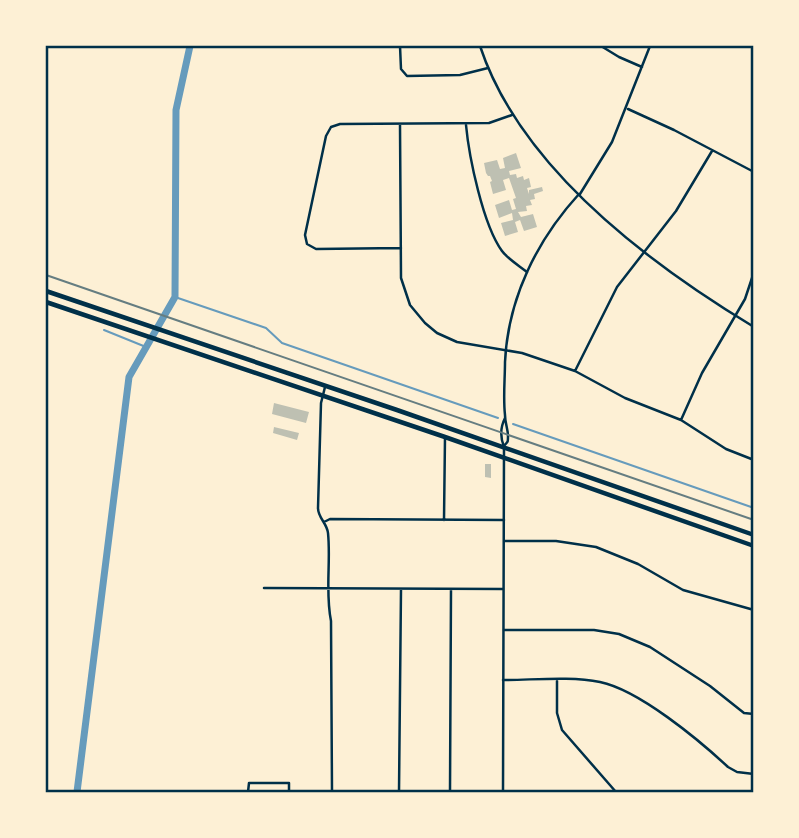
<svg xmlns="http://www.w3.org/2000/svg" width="799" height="838" font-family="Raleway,sans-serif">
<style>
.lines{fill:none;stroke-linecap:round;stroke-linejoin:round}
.stream{stroke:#669bbc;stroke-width:2}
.river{stroke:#669bbc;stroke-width:7}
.building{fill:#bec0b2}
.minor{stroke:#003049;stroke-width:2.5}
.tertiary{stroke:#003049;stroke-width:2.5}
.trunk{stroke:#003049;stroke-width:4.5}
.rail{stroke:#657d81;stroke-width:2}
.neatline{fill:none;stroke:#003049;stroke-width:2.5}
</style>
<rect width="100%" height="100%" fill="#fdf0d5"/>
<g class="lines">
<!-- stream -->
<path class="stream" d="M175,297L266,328L282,343L498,418
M104,330L146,347
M513,424L754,508"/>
<!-- river -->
<path class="river" d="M77,792L129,377L175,297L176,110L190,46"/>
</g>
<!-- building -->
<path class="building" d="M516,153L521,168L509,171L510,175L516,174L517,178L523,176L524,180L529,178L531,187L527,188L529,194V190L542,187L543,191L534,194L535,199L530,200L532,205L526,206L527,211L518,212L521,217L533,214L537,227L524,231L520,220L515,222L518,232L505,236L501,223L513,220L512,213L499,218L495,205L509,200L512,210L516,209L513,199L516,198L509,178L503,180L506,190L493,194L490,182L492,181L490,176H488L486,173L484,163L497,160L500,169L505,168L503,158Z
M274,403L309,412L306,423L272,414Z
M274,427L299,433L297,440L273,433Z
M485,464H491V478L485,477Z"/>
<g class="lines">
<!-- minor -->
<path class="minor" d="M400,46L401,69L407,76L460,75L488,68
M601,46L619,57L642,67
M628,109L674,130L754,172
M400,125L401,278L410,305L425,323L437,333L457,342L522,353L575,371L625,398L681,420L726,449L754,460
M466,125C469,157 483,225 502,251C508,259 518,265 527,272
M580,194L612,142L650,46
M401,248L316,249L307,244L305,235L326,136L331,127L340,124L489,123L512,115
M575,371L617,287L676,211L712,151
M325,387L321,403L318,508C318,518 327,523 328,533C331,562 325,592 331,621L332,792
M681,420L702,373L745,299L754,272
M444,520L445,437
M324,522L330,519L504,520
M505,541H556L596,547L638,564L683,590L754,610
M264,588L503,589
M504,630H594L619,634L650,647L710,686L744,713L754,714
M503,680C533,680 571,676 600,682C639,690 699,740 728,767L737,772L754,774
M557,681V713L562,730L616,792
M753,775V792
M248,792L249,783H289V792
M399,792L401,589
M450,792L451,589"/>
<!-- tertiary -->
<path class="tertiary" d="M480,46C520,167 648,263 754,327
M504,446C508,441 508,443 508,436C508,429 505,423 505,415C503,398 505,379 505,362C508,298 537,240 579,194
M503,792L504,447C500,437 500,428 505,418"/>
<!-- trunk -->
<path class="trunk" d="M46,291L397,410L754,535
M46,302L445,437L754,546"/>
<!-- rail -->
<path class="rail" d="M46,275L754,520"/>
</g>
<!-- border -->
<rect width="799" height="838" fill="none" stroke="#fdf0d5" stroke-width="94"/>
<rect x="47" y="47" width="705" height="744" class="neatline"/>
</svg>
